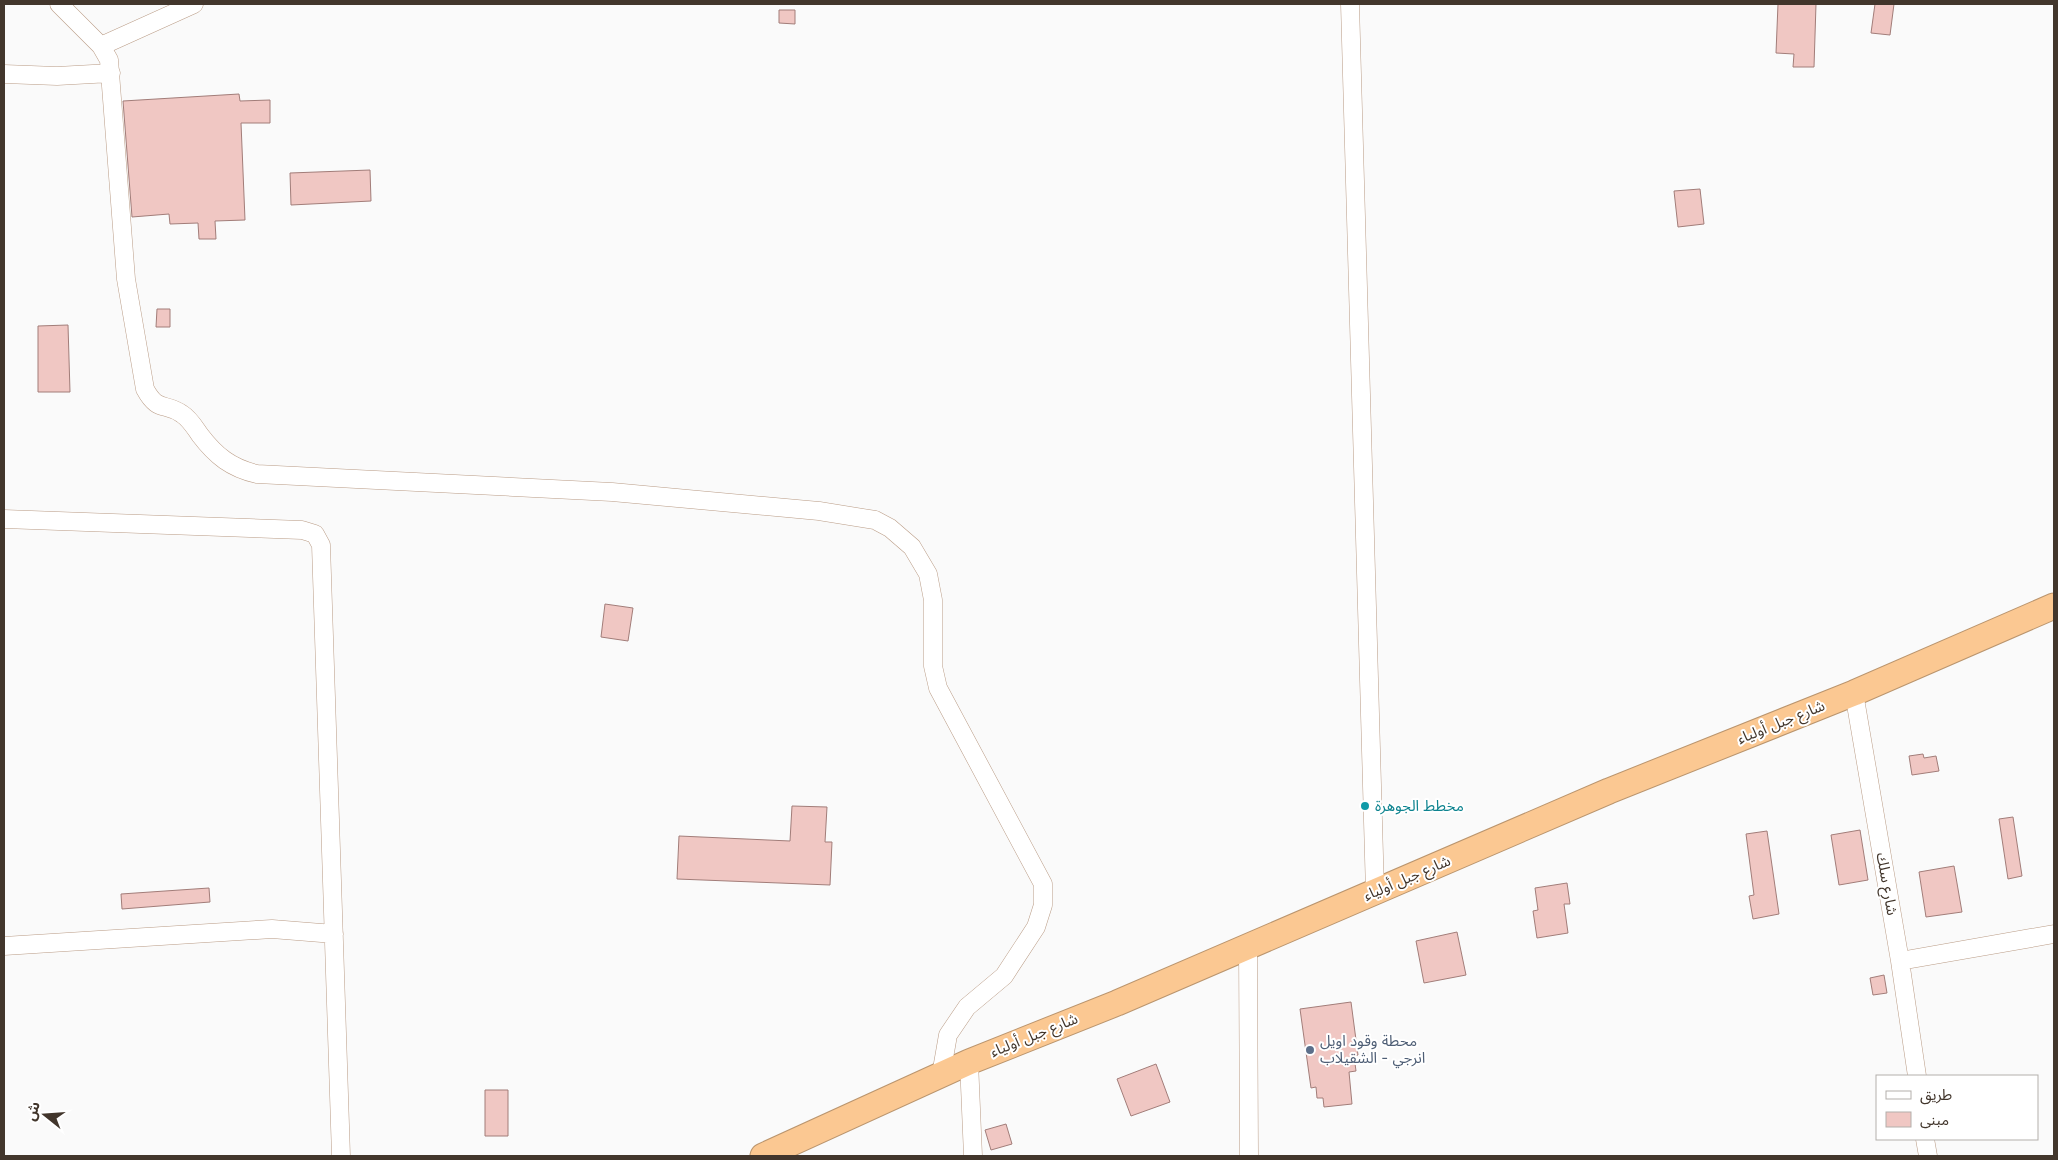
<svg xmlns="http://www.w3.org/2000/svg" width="2058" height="1160" font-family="Inter,'Noto Sans Arabic',sans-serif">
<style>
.building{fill:#f0c7c3;stroke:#a27d79}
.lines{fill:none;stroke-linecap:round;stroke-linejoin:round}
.minor-casing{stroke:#ba9c86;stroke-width:19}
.highway-casing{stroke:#ba956e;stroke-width:27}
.minor{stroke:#fff;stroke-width:18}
.highway{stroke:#fbc892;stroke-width:25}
.culture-dot{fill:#0f9aa8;stroke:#fff;stroke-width:2}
.service-dot{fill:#5c6f8a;stroke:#fff;stroke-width:2}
.labels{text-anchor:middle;stroke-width:4;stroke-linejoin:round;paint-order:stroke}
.street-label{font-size:15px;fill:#42362c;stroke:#fff}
.culture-label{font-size:15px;fill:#0d838f;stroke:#fff;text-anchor:start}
.service-label{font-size:15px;fill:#4e5e75;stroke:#fff;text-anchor:start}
</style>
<rect width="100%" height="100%" fill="#fafafa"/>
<!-- building -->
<path class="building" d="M1778,4H1816L1814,67H1793L1794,54L1776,53Z
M1875,4H1894L1890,35L1871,33Z
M779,10H795V24L779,23Z
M239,94L240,101L270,100V123H241L245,220L215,221L216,239H199L198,223L170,224L169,214L132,217L123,101Z
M370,170L371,201L291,205L290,173Z
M1700,189L1704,224L1678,227L1674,191Z
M157,309H170V327H156Z
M68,325L70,392H38V326Z
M605,604L633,608L628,641L601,637Z
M1923,754L1924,758L1936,756L1939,771L1912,775L1909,756Z
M792,806L827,807L825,842H832L830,885L677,879L679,836L790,841Z
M2013,817L2022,876L2008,879L1999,819Z
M1860,830L1868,880L1839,885L1831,835Z
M1767,831L1779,914L1753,919L1749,896L1754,895L1746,834Z
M1954,866L1962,912L1926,917L1919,872Z
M1567,883L1570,904H1564L1568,933L1537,938L1533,911L1538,910L1535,888Z
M209,888L210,902L122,909L121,894Z
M1457,932L1466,975L1424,983L1416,941Z
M1884,975L1887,993L1873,995L1870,978Z
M1351,1002L1358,1055L1354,1056L1356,1071L1349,1072L1352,1104L1324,1107L1323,1098H1317L1316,1087L1311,1088L1300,1009Z
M1156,1064L1170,1102L1131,1116L1117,1079Z
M485,1090H508V1136H485Z
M1006,1124L1012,1144L991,1150L985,1130Z"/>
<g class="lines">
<defs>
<path id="minor" d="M59,4L101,46L109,60L126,279L145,389C158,413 165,402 182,414C190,419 195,428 200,435C216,456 231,468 257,474L612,492L819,511L875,520L890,528L912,547L928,574L933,600V666L938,688L1043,884V905L1036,927L1004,976L967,1007L948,1035L941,1075
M1350,4L1375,892
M101,46L194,4
M4,74L57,76L111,73
M4,519L302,530L315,534L321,545L341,1156
M1854,693L1900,961L1917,1076
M1248,945L1249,1156
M4,946L272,929L334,934
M1900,961L2054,934
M969,1062L973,1156
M1925,1139L1928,1156"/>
<path id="highway" d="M763,1156L969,1062L1117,1003L1609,791L1854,693L2054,606"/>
</defs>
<!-- minor casing -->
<use href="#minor" class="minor-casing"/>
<!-- highway casing -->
<use href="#highway" class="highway-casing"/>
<!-- minor -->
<use href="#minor" class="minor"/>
<!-- highway -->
<use href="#highway" class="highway"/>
</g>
<!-- markers -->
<circle class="culture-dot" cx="1365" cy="806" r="5"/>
<circle class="service-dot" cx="1310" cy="1050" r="5"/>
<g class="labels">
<!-- street labels -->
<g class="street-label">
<text transform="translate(1781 722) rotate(-22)" y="5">شارع جبل أولياء</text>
<text transform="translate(1407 878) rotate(-23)" y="5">شارع جبل أولياء</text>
<text transform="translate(1887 884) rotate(80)" y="5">شارع سلك</text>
<text transform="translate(1034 1035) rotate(-22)" y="5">شارع جبل أولياء</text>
</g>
<!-- culture labels -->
<g class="culture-label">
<text x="1375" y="811">مخطط الجوهرة</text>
</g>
<!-- service labels -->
<g class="service-label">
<text x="1320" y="1046">محطة وقود اويل<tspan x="1320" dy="17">انرجي - الشقيلاب</tspan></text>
</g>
</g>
<!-- border -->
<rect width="2058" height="1160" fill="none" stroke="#42362c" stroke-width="10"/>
<!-- legend -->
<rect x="1876" y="1075" width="162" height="65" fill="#ffffff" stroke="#b3afab"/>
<rect x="1886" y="1091" width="25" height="8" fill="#ffffff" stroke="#b3afab"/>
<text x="1920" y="1100" font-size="15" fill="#42362c">طريق</text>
<rect x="1886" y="1112" width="25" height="15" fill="#f0c7c3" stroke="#b3afab"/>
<text x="1920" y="1125" font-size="15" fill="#42362c">مبنى</text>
<!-- north arrow -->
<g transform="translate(45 1115) rotate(287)" stroke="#ffffff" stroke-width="4" paint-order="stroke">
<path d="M0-4L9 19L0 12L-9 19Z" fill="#42362c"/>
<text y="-8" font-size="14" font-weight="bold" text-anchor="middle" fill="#42362c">ش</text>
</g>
</svg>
